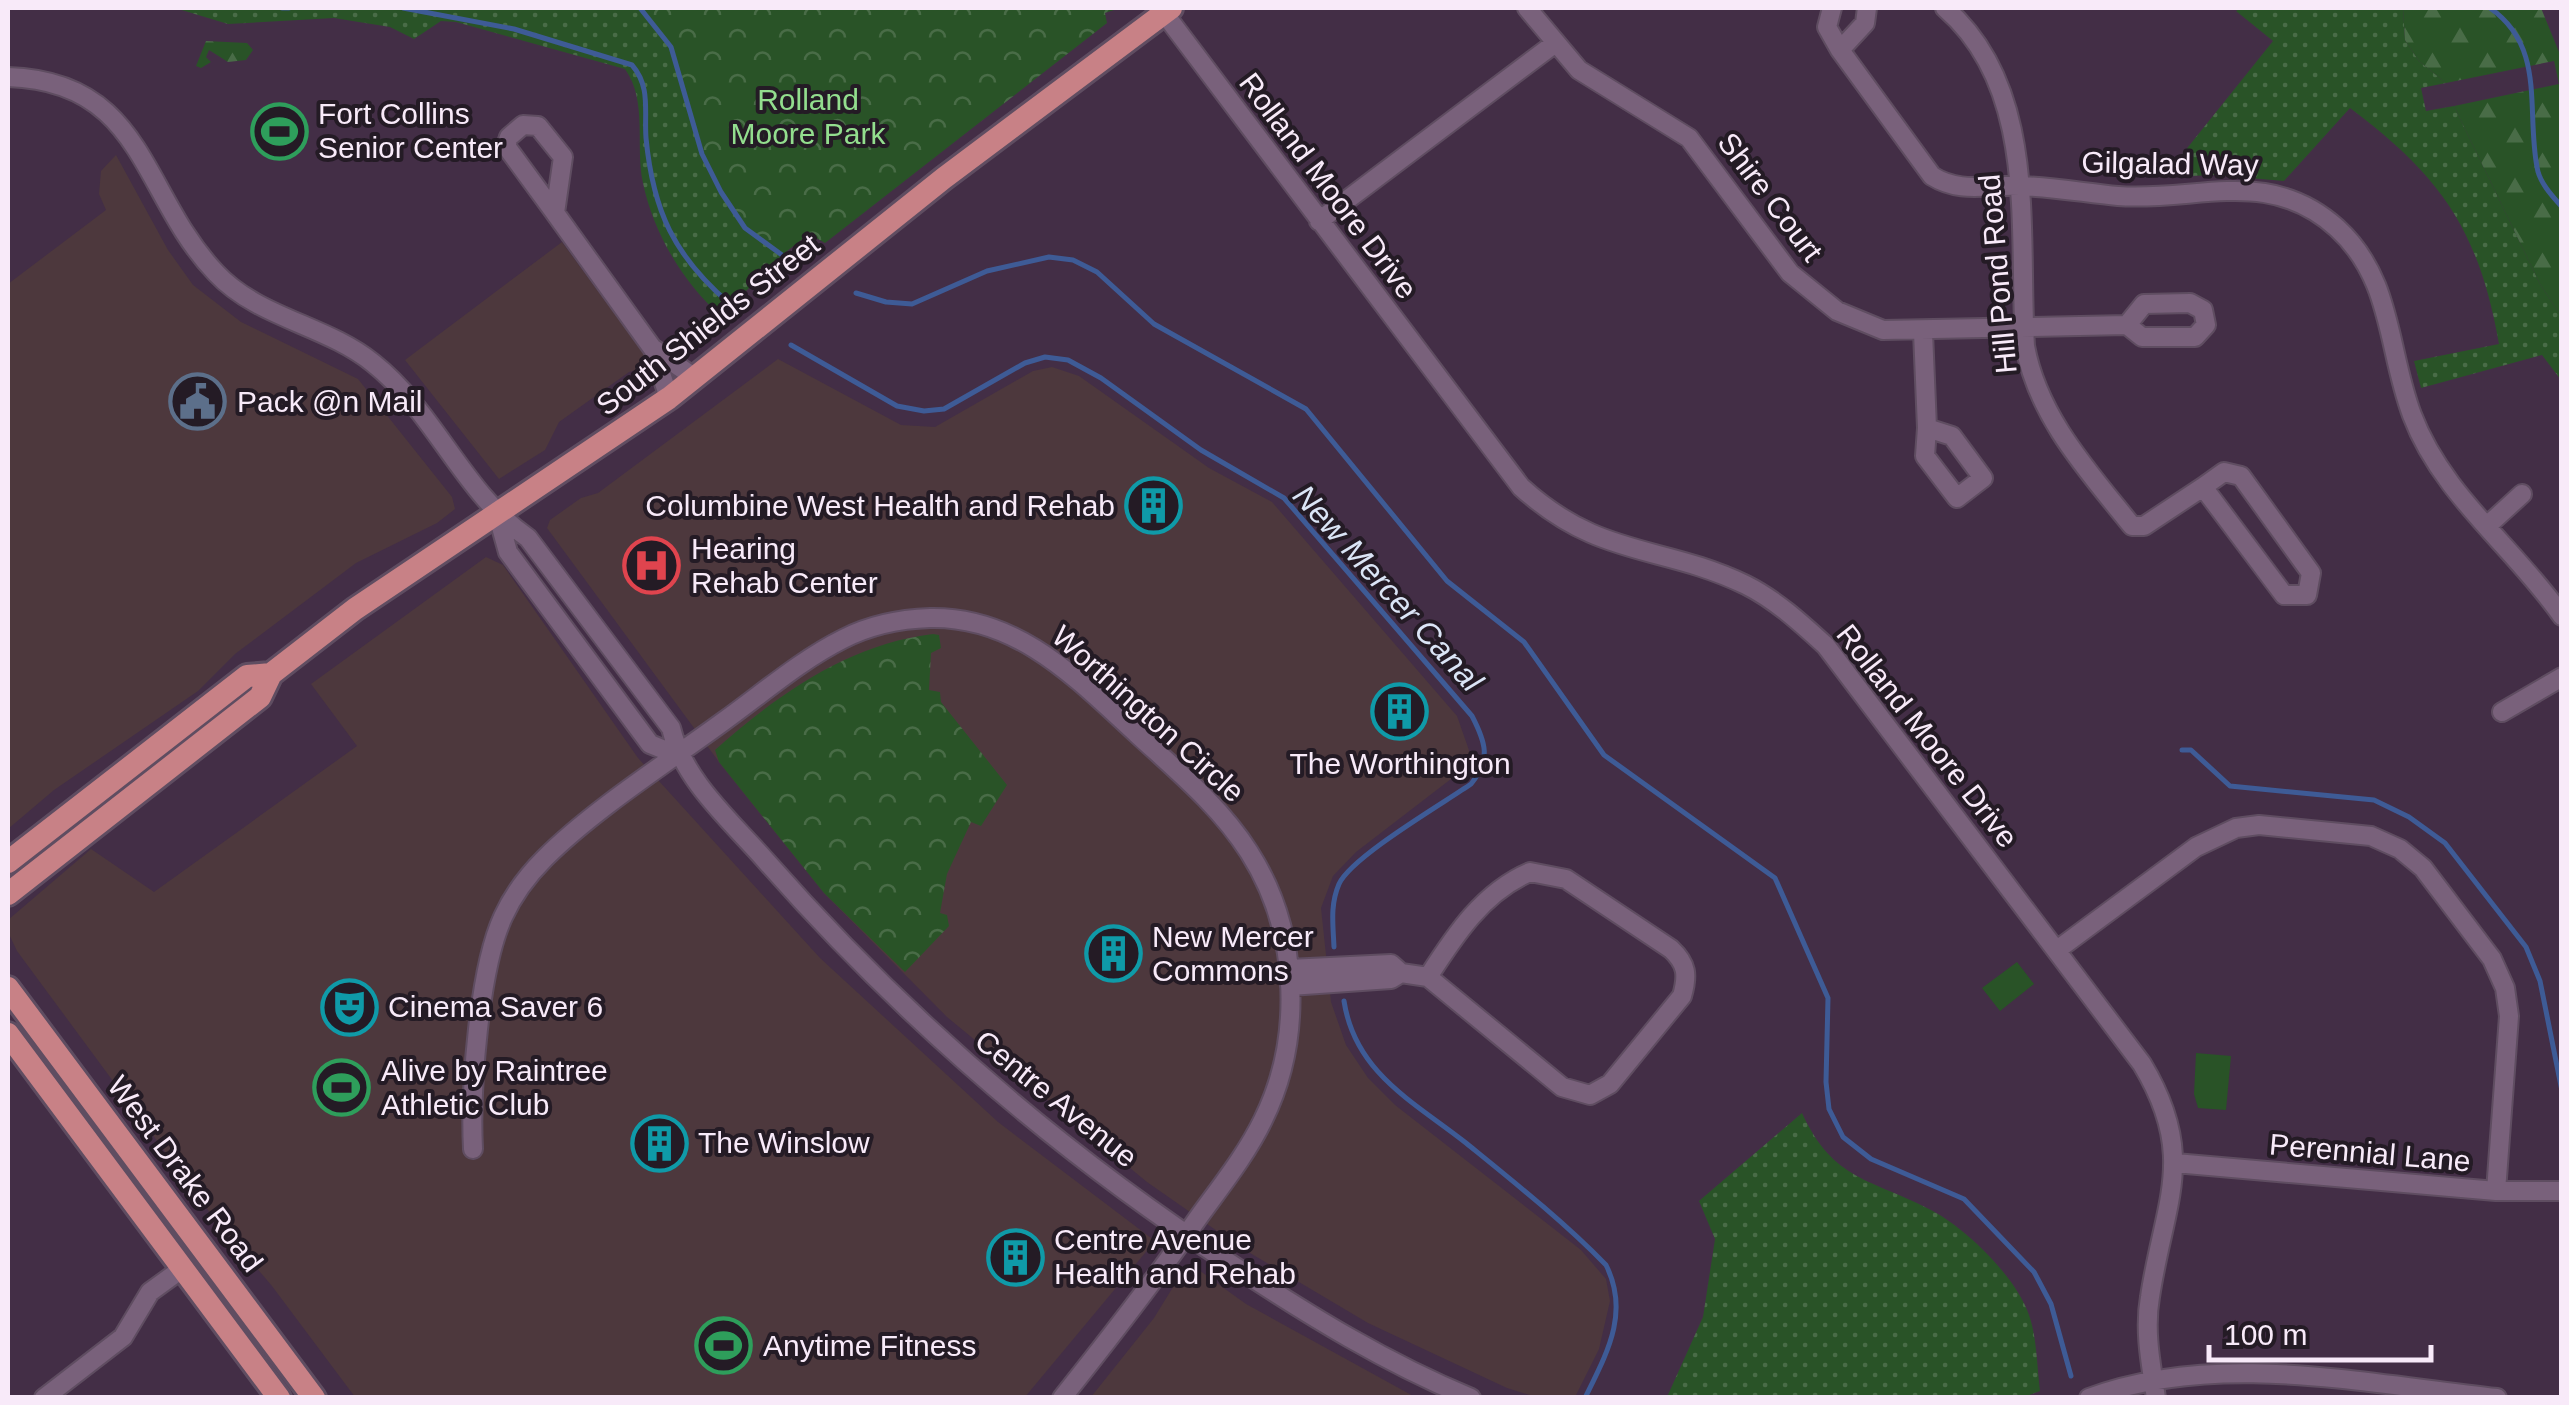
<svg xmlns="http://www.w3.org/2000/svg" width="2569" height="1405" font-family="Helvetica,sans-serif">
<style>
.commercial{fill:#4d383d}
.grass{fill:url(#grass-dots)}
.forest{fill:url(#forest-firs)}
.park{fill:url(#park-crowns)}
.pitch{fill:#295327}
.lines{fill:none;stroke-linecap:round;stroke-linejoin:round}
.stream{stroke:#3e5b96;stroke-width:5}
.minor-casing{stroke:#5f4d61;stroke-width:22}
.major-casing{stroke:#5f4d61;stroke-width:28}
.minor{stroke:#79617b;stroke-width:18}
.major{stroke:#c88186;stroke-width:22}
.labels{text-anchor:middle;stroke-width:8;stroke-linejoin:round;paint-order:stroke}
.park-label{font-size:30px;fill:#93de8e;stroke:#241b25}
.poi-label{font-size:30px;fill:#f8eaf9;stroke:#241b25;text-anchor:start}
.street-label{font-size:30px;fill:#f8eaf9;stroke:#241b25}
.water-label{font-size:32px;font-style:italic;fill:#dbe5f6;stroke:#241b25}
</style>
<defs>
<pattern id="grass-dots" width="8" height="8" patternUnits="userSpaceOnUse" patternTransform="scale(2.5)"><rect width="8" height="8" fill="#295327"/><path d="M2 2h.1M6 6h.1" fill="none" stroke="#496c47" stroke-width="1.8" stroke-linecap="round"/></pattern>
<pattern id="forest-firs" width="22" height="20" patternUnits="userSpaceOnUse" patternTransform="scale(2.5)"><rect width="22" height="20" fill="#295327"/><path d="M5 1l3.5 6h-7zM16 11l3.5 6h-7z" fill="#496c47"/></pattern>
<pattern id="park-crowns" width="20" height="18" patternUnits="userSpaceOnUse" patternTransform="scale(2.5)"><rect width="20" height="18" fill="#295327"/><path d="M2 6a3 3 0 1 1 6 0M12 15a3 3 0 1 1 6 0" fill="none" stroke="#496c47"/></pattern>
</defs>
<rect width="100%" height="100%" fill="#432e46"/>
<!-- commercial -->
<path class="commercial" d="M116,155L168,250L193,285L241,322L358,379L452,497L455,509L437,523L356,563L235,654L198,691L54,790L8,829V284L106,210L99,194L101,171Z
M562,242L652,365L629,372L559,422L545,450L499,479L405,360Z
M778,359L901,425L935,427L1033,371L1052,367L1079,376L1209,468L1272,502L1457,716L1471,756L1464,769L1356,852L1333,876L1321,908L1331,1002L1346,1045L1368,1078L1395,1105L1581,1250L1606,1279L1610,1301L1599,1349L1575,1397H1536L1507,1388L1368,1323L1240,1247L1147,1182L947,1017L824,893L719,762L547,528L550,520L581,498L598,493Z
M486,557L503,565L638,758L820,958L998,1122L1151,1238L1150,1247L1025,1397H355L272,1286L214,1218L17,951L8,932V920L91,849L154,892L357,746L311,684Z
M1196,1268L1246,1304L1415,1397H1091L1154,1318L1181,1274Z"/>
<!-- grass -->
<path class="grass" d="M175,8H640L671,47L702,154L745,228L782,255L721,316C683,283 653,232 643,183C635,146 648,101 625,69L456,22L441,21L414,39L390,27L334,18L228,24Z
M2242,8H2403L2405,40L2419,61L2446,83L2421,88L2426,111L2454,106L2540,284L2561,316V380L2542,355L2421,388L2414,361L2499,344C2479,231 2442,177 2350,108L2284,181L2215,175L2164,177L2273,41L2236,11Z
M1802,1113C1833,1181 1872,1179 1931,1210C1967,1229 2016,1277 2029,1315C2037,1338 2037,1367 2040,1391L2021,1398L1667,1397L1703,1317L1715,1239L1699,1201Z"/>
<!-- forest -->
<path class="forest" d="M2403,8H2541L2561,57V316L2540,284L2454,106L2559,84L2554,61L2446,83L2419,61L2405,40Z
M206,41L247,43L253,50L246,60L228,62L209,50L206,57L211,62L201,68L196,66Z"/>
<!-- park -->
<path class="park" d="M640,8H1120L1105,13L1107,23L825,243L809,234L782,255L745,228L721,192L702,154L671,47Z
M933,634L939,635L941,648L931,653L929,690L940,692L941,702L1007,785L981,826L971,822L947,874L940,913L947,915L949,926L905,972L824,893L719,762L715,750C778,694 849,644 933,634Z"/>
<!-- pitch -->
<path class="pitch" d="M2017,962L2034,984L2000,1011L1982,988Z
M2196,1053L2231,1056L2226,1110L2198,1108L2194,1094Z"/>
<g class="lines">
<!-- stream -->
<path class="stream" d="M282,8H289
M403,8L514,29L632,65C651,87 644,111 646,138C653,211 674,256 730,304
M640,8L671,47L702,154L721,192L745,228L782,255
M2490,8C2546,47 2526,109 2537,167C2539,182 2552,196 2562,207
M856,293L886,302L912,304L987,271L1049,257L1073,260L1097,272L1154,324L1306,409L1447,581L1524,642L1604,755L1775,878L1828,998L1826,1082L1829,1109L1843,1137L1871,1159L1964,1199L2034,1272L2051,1304L2071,1376
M791,345L897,406L924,411L944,409L1025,363L1045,357L1068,360L1101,378L1201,450L1284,498L1472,716C1486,743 1491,759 1471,784C1442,804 1351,857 1339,884C1330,905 1333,924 1334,947
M2182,750H2191L2230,786L2374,800L2409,817L2445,843L2526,947L2540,981L2562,1091
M1344,1001C1355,1073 1414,1102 1466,1143C1514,1182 1563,1221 1606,1265C1630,1313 1607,1353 1585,1398"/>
<defs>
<path id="minor" d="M1527,8L1579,70L1689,138L1790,273L1837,311L1883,330L2127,325L2142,337H2195L2206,325L2203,310L2190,303L2144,304L2127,325
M1832,8L1827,27L1840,50L1865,23L1867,8
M1945,8C2039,89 2018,233 2025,346C2038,417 2088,471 2132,526H2144L2203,487L2284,595H2307L2311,573L2241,476L2224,472L2203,487
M1164,13L1521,487C1600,559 1661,544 1746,585C1776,600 1802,624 1826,646L2142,1064C2198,1157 2164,1202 2150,1297C2144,1330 2151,1365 2156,1398
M1840,50L1932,176C1961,194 1987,184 2020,186C2053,187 2086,193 2118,196C2198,202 2268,166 2337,228C2393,279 2387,349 2412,415C2442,495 2514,547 2562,616
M8,77C145,81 141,195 216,273C258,318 326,325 373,363C435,412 463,493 528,538L671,728C683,780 732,822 766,861C903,1017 1060,1153 1234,1266C1310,1316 1386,1363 1471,1398
M555,213L506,146L509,137L523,125L538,126L563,157L555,213L653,349L669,398
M1319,221L1554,44
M1923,332L1927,428
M654,349L695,378
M1927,428L1952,436L1983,478L1957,498L1925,456Z
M498,516L508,552L650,744L677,755
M2487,526L2522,494
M2502,712L2562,677
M2057,950L2196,847L2236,828L2259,825L2371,836L2400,849L2423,868L2492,959L2505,988L2509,1016L2496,1191
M1289,969L1391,964L1401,973L1391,979L1290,986
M1401,973L1428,977L1562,1087L1590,1095L1610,1084L1682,996C1688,975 1687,964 1671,949L1566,879L1530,872C1483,892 1455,935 1428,977
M473,1149C470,1090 479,969 503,917C513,895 528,875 545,858C593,810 668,762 724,721C763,693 801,660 843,639C870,625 900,619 930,618C1018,616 1077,679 1137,734C1176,770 1220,806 1249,852C1299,930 1304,1037 1263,1120C1246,1155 1221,1186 1198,1218C1155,1280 1109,1339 1062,1398
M2175,1163L2496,1191H2562
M44,1398L123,1337L150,1292L183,1268
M2089,1398C2217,1350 2365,1384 2497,1398"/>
<path id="major" d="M8,862L247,676L271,674
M8,894L260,697L271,674L355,609L669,398L944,178L1171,8
M8,988L314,1398
M8,1034L279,1398"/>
</defs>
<!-- minor casing -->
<use href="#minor" class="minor-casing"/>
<!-- major casing -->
<use href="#major" class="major-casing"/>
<!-- minor -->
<use href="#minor" class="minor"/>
<!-- major -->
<use href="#major" class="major"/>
</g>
<!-- icons -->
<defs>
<symbol id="stadium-ring" viewBox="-11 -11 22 22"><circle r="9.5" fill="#241b25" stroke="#2e9e5b" stroke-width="1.5"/><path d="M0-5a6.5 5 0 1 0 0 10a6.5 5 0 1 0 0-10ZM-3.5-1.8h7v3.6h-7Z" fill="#2e9e5b"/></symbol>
<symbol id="civic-ring" viewBox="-11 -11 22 22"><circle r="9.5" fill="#241b25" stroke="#5c6f8a" stroke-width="1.5"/><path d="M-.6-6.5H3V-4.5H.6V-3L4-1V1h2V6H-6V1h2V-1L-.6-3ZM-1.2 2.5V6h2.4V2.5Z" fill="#5c6f8a"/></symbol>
<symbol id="building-ring" viewBox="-11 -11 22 22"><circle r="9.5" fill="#241b25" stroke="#0f9aa8" stroke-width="1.5"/><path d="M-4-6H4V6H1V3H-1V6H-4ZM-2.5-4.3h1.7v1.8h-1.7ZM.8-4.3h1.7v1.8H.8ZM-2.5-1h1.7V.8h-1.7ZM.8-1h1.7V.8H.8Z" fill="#0f9aa8"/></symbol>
<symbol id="hospital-ring" viewBox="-11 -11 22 22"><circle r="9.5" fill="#241b25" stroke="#e0444e" stroke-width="1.5"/><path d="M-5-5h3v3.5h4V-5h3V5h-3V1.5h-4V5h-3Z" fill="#e0444e"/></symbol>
<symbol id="theatre-ring" viewBox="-11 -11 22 22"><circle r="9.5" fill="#241b25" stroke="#0f9aa8" stroke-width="1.5"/><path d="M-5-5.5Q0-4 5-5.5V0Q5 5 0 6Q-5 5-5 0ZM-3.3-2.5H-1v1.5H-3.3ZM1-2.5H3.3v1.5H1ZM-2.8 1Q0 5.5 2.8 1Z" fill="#0f9aa8"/></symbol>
</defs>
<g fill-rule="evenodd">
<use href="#stadium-ring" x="248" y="100" width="63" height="63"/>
<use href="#civic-ring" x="166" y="370" width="63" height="63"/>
<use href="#building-ring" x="1122" y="474" width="63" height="63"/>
<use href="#hospital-ring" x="620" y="534" width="63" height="63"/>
<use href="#building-ring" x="1368" y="680" width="63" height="63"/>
<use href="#building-ring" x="1082" y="922" width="63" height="63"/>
<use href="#theatre-ring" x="318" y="976" width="63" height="63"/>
<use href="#stadium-ring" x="310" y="1056" width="63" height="63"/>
<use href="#building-ring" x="628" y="1112" width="63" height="63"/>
<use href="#building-ring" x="984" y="1226" width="63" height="63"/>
<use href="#stadium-ring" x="692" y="1314" width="63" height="63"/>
</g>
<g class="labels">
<!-- park labels -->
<g class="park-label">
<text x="808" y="110">Rolland<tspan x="808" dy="34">Moore Park</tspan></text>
</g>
<!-- poi labels -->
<g class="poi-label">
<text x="318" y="124">Fort Collins<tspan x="318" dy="34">Senior Center</tspan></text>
<text x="237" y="412">Pack @n Mail</text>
<text x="1115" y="516" text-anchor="end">Columbine West Health and Rehab</text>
<text x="691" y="559">Hearing<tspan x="691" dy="34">Rehab Center</tspan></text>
<text x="1400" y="774" text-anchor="middle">The Worthington</text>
<text x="1152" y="947">New Mercer<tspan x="1152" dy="34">Commons</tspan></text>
<text x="388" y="1017">Cinema Saver 6</text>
<text x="381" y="1081">Alive by Raintree<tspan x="381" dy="34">Athletic Club</tspan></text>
<text x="698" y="1153">The Winslow</text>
<text x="1054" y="1250">Centre Avenue<tspan x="1054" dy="34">Health and Rehab</tspan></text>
<text x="763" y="1356">Anytime Fitness</text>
</g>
<!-- street labels -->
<g class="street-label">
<text transform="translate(2170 164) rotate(1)" y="10">Gilgalad Way</text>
<text transform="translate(1328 186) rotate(53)" y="10">Rolland Moore Drive</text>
<text transform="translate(1770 197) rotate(53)" y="10">Shire Court</text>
<text transform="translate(1998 274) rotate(-95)" y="10">Hill Pond Road</text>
<text transform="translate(708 325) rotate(-38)" y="10">South Shields Street</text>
<text transform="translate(1148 714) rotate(42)" y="10">Worthington Circle</text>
<text transform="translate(1927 736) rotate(52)" y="10">Rolland Moore Drive</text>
<text transform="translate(1056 1099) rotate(39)" y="10">Centre Avenue</text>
<text transform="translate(2370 1153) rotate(5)" y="10">Perennial Lane</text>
<text transform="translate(185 1174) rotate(53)" y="10">West Drake Road</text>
</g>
<!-- water labels -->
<g class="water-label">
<text transform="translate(1388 588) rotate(48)" y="11">New Mercer Canal</text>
</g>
</g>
<!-- border -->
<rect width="2569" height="1405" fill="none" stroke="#f8eaf9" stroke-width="20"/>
<!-- scale -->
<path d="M2209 1345v15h222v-15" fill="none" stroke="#f8eaf9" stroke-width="5"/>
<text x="2224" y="1345" font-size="30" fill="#f8eaf9" stroke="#241b25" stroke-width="8" paint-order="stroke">100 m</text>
</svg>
